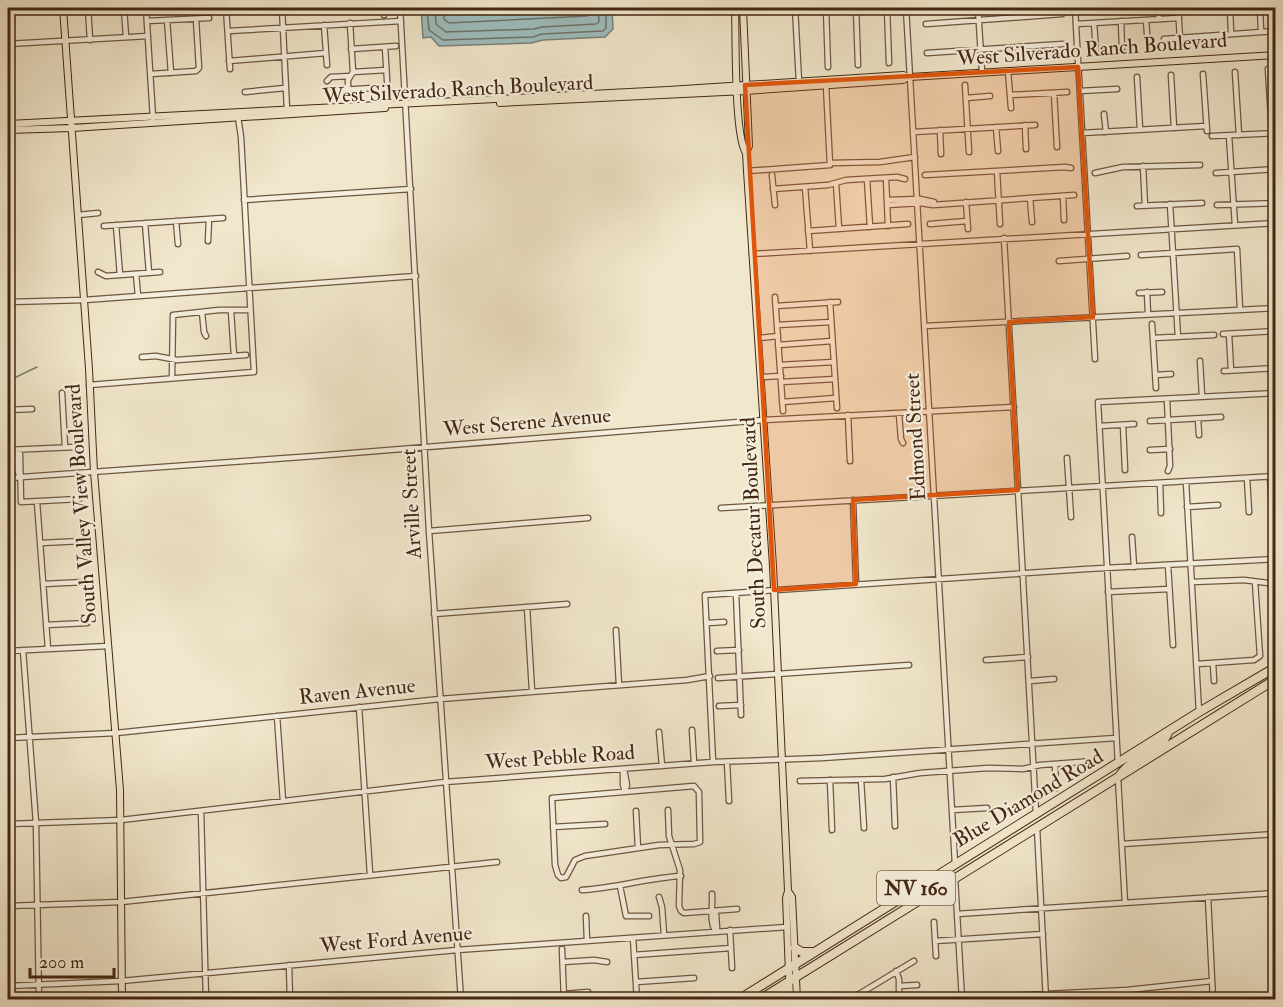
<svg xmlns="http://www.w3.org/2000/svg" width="1283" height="1007" font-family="'IM FELL Double Pica',serif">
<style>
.water{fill:#9ebebf;stroke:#7a827a;stroke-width:1.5}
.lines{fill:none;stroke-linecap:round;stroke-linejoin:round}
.shore{stroke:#707269;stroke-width:1.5}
.stream{stroke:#7a827a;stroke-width:1.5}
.minor-casing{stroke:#6e5741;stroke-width:7}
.major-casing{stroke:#432713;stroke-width:8}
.highway-casing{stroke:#432713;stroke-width:10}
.minor{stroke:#f6efde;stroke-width:4.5}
.major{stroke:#f1e7cc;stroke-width:6}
.highway{stroke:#f1e7cc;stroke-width:8}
.marked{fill:#e0560c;fill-opacity:0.2;stroke:#e0560c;stroke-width:4.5;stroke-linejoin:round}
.labels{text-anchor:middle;stroke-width:4.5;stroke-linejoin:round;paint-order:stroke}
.shield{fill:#f6efde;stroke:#796350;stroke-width:1.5}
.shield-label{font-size:20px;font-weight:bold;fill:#432713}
.street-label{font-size:21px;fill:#432713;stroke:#f6efde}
</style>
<rect width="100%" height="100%" fill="#f1e7cc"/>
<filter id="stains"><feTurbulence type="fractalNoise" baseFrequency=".00333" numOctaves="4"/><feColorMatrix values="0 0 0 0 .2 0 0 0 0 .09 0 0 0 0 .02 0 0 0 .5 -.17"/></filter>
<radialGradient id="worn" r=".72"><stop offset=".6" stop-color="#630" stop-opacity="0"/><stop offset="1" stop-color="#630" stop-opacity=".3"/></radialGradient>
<!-- water -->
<path class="water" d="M421,8H612L613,29L605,37L543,40L531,43L439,46L431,37L423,38Z"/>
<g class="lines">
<!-- shore -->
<path class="shore" d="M427,8L429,30L443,40L533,37L542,34L603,31L606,28V8
M435,8L436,24L446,32L534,29L542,27L596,24L599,22L598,8
M444,8V19L449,23L587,16L589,14V8"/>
<!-- stream -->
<path class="stream" d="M8,381L37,367"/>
<defs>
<path id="minor" d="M88,8L90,40
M124,8L126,37
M146,8L153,118
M226,8L230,69
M282,8L287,110
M384,8V15
M400,8L429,531L461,1000
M795,8L799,82
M826,8L828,67
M856,8L858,65
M887,8L889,63
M906,8L955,864
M978,8L982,72
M1075,8L1095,359
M1158,8L1159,19
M1178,8L1180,38
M1230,8L1231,33
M1260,8L1261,31
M327,10L371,8
M167,20L171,73
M1146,20L1148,47
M147,21L209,18
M1121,21L1122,49
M1094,23L1096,50
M926,24L1062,14
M1076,24L1179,18
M324,25L327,65
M228,31L401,21
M1164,39L1276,31
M8,44L148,36
M385,47L388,96
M351,49L396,46
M927,53L1063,44
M229,61L326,53
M1268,69L1272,134
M1008,71L1011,108
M353,72L386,70
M1235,72L1239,135
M151,74L196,71L199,68L196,19
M1203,74L1207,131
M1171,75L1174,128
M1137,77L1140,129
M327,81L331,77L350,76
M965,85L969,152
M342,90L387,87
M348,90V80L353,72L350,23
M1080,91L1117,89
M245,92L285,88
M1054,93L1057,147
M1010,95L1067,92
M966,98L990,96
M1104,114L1106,132
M1025,125L1026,149
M996,127L998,151
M940,130L941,154
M914,132L1035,125
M1082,133L1206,126
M1212,136L1276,133
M1229,136L1235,225
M831,163L880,162L915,157
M1143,166L1145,206
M747,171L830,165L826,85
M997,171L1000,224
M1095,173L1123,167L1200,165
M1216,173L1276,169
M772,175L775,205
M925,175L1065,167L1071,168
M886,178L888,226
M867,179L870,227
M836,183L839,229
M805,187L810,251
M773,189L828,185L846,180L897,177L905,179
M1063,196L1064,220
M1030,198L1032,222
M244,200L411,189
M887,200L920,199L934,202
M966,202L968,229
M1170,204L1178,337
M887,205L920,203L933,205L1074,195
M1217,205L1276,203
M1137,206L1202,203
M78,215L98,213
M176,221L178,244
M145,223L149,273
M930,224L967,221
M116,225L120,275
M104,226L223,218
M808,231L908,224
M1004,238L1036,813
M208,241L209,219
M752,254L1276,223
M1141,255L1237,249L1240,309
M1059,261L1127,256
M98,272L106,276L160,272
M136,274L138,296
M1147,292L1148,314
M1139,293L1162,292
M775,297L783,411
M8,302L84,300L416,276
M830,302L837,408
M776,306L838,302
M231,311L234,356
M202,312L204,332L206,336
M1152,324L1156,388
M777,325L831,322
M925,326L1276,308
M1223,334L1276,331
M1229,334L1231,370
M759,338L778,336
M1153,338L1214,335
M778,345L832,341
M142,357L156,356L177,360L246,355
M1200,361L1202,396
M780,365L834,362
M1224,371L1276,368
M1156,375L1171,374
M761,377L781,376
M172,378L173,315L219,310H250
M781,382L835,379
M89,385L254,372L241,137L238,117
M62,393L65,447
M1167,399L1170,466L1168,471
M782,402L836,398
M8,410L32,409
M1271,412H1276
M899,414L901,439L903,443
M848,415L850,461
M1198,419L1199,435
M1150,421L1221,417
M1123,425L1125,470
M1100,426L1134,424
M8,450L76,447
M18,450L20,454L21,502L79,499
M18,450C15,458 16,469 20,477
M1150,450L1170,449
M1067,458L1071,517
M1270,477L1275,559
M8,478L315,456L764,420L1014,407
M1247,478L1249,512
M1186,482L1199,712
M1160,483L1161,513
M853,500L856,584
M37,502L48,649
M1187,507L1218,505
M721,508L1276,476
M429,531L588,518
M1132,537L1134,567
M41,543L82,541
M1168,565L1173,645
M1192,582L1244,580L1276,584
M43,584L85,582
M1108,592L1169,589
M736,593L741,715
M527,607L532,691
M434,614L567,604
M708,623L724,622
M46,625L87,623
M616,630L619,685
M23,650L36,823L39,1000
M8,651L108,646
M717,651L739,650
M986,660L1028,657
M1213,663L1214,681
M1197,664L1254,660L1260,656L1255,582
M718,678L909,665
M1030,681L1054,679
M719,706L741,705
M359,707L370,874
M277,716L283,801
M692,730L694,763
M659,732L662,766
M8,738L116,733L440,699L687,680L710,676
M713,762L705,595L1086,569L1276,559
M727,762L729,801
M1055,764L1056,788
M1118,764L1098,402L1276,393
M624,769L627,785L625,791
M623,770V785L625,791
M893,777L895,826
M1118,778L1125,903
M830,780L832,830
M861,780L864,828
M800,781L885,779L920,773L988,768L1023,769L1040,765L1094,761
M694,786L699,792L700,842L694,844L659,845L585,856L575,860L566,877L561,878L558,875L555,865L552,798Z
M668,810L669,836L680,870L679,906L681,911L684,913L737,909
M952,810L987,808
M201,811L206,1000
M636,811L638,848
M8,824L121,820L445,782L713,762L822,758L1116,738
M553,827L605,824
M1037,828L1046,1000
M1122,844L1276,834
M955,878L962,1000
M620,886L626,916H649
M582,890C616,888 647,878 681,876
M712,894C713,906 709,920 715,931
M659,897L662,907L664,935
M1208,897L1213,1000
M8,906L121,902L497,862
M713,911L716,914L717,928L715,931
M957,914L1276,893
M586,916L587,941
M934,922L936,956
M730,930L732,968
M633,938L637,1000
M935,941L1043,934
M562,949L564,1000
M634,955L731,948
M563,962L594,960L607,962
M289,965L290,1000
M896,971L899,979V1000
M636,982L694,978
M8,986L121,981L457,950L787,927
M899,986L917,985
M1127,990L1128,1000
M563,994L588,992
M962,998L1127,990L1212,981
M853,1000L856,996L914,961"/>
<path id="major" d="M63,8L89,369L94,472L120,790L122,1000
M735,8C736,35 734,135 746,153
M743,8L749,146L746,153L747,171L773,566L787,869L788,891L786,898L790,999
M500,103L745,91L903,80L909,77
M8,124L668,90L903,75L910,77L1276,55
M8,130L72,128L385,108
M788,891L792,897L797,1000"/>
<path id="highway" d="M1120,775C1132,757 1159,753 1168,733
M795,948L802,952H813
M774,991H785L790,999
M738,1000L1199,712L1276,667
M759,1000L1276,679"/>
</defs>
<!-- minor casing -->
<use href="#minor" class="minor-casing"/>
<!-- major casing -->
<use href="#major" class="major-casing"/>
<!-- highway casing -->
<use href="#highway" class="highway-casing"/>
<!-- minor -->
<use href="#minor" class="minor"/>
<!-- major -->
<use href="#major" class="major"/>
<!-- highway -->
<use href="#highway" class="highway"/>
</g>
<!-- marked area -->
<path class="marked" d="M1078,67L1093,317L1009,322L1018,490L853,500L856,584L774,590L745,85Z"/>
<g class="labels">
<!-- shield labels -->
<rect class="shield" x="877" y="871" width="78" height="34" rx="4.5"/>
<g class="shield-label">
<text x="916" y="895">NV 160</text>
</g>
<!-- street labels -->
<g class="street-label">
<text transform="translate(1092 49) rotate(-4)" y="7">West Silverado Ranch Boulevard</text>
<text transform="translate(458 89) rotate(-3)" y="7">West Silverado Ranch Boulevard</text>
<text transform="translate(527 422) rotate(-5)" y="7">West Serene Avenue</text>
<text transform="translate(915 437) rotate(-93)" y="7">Edmond Street</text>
<text transform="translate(81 504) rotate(-94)" y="7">South Valley View Boulevard</text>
<text transform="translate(411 504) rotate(-93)" y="7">Arville Street</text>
<text transform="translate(753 523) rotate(-93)" y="7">South Decatur Boulevard</text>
<text transform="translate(357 691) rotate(-6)" y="7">Raven Avenue</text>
<text transform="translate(560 757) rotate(-4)" y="7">West Pebble Road</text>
<text transform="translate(1028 798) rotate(-31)" y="7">Blue Diamond Road</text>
<text transform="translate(396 939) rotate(-5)" y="7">West Ford Avenue</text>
</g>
</g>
<!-- margin -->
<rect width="1283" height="1007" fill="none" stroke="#f1e7cc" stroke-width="30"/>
<rect x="9" y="9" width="1265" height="989" fill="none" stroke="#432713" stroke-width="3"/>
<rect x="15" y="15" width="1253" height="977" fill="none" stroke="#432713" stroke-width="1.5"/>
<!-- scale -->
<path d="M30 968v9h84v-9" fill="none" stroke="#432713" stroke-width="3"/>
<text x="39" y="968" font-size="18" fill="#432713" stroke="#f6efde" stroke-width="4.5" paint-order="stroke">200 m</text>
<rect width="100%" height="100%" filter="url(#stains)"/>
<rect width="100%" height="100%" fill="url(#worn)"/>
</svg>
